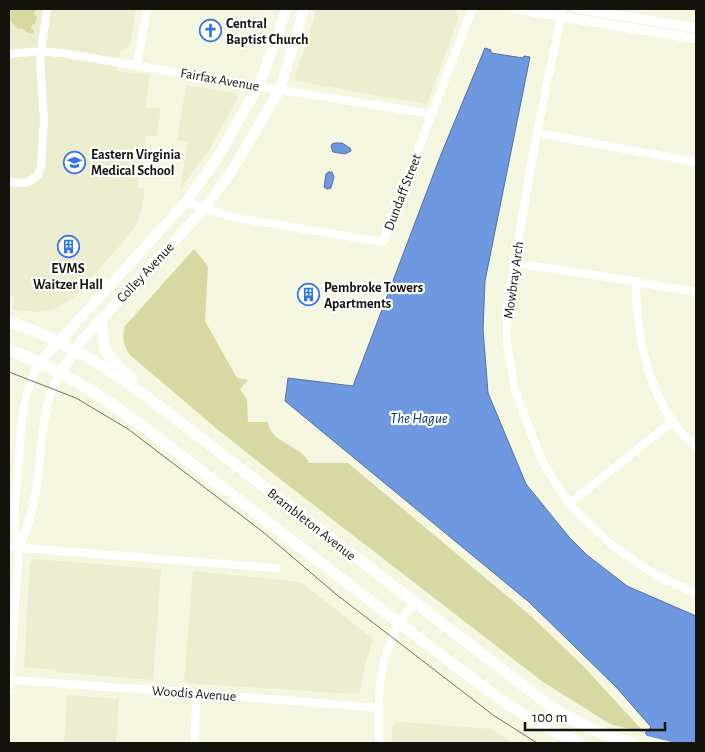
<svg xmlns="http://www.w3.org/2000/svg" width="705" height="752" font-family="'Alegreya Sans',sans-serif">
<style>
.built{fill:#ececce}
.green{fill:#d8d9a2}
.water{fill:#6e98df;stroke:#53709f}
.pier{fill:#f5f6df}
.lines{fill:none;stroke-linecap:round;stroke-linejoin:round}
.minor{stroke:#fff;stroke-width:8}
.tertiary{stroke:#fff;stroke-width:9}
.secondary{stroke:#fff;stroke-width:10}
.primary{stroke:#fff;stroke-width:11}
.tram{stroke:#707062;stroke-width:1}
.labels{text-anchor:middle;stroke-width:4.5;stroke-linejoin:round;paint-order:stroke}
.poi-label{font-size:14px;font-weight:bold;fill:#13130b;stroke:#fff;text-anchor:start}
.street-label{font-size:14px;fill:#13130b;stroke:#fff}
.water-label{font-size:15px;font-style:italic;fill:#0c3270;stroke:#fff}
</style>
<rect width="100%" height="100%" fill="#f5f6df"/>
<!-- built -->
<path class="built" d="M9,9H136L130,45L120,52L117,71L150,75L145,107L161,109L156,137L146,135L137,187L145,189L142,207L137,224L124,241L73,298L57,308L46,311L37,312L13,310L14,297L9,296Z
M316,9H446L454,10L459,17L428,102L424,104L296,81L295,75L309,36Z
M186,85L234,93L238,98L208,152L180,189L188,142L177,140Z
M34,559L161,569L153,680L57,672V670L24,667L30,563Z
M193,571L301,582L373,639L365,666L360,693L353,694L184,683Z
M67,695L119,699L116,743H64Z
M402,722L491,729L513,743H392V729L394,724Z"/>
<!-- green -->
<path class="green" d="M9,9H37H35L34,15L37,16L35,24H32L31,29L34,30L33,34L28,33L21,28L18,29C10,22 9,19 9,9Z
M194,249L208,266L205,321L237,378L248,380L240,389L247,400L248,422H268C271,444 302,445 309,463H348L531,616L584,667L645,733L610,724L543,682L280,479L217,429L130,355C123,345 122,338 125,326Z"/>
<!-- water -->
<path class="water" d="M485,48L491,50V53L523,58L524,56L530,57L485,281L483,329L488,393L526,484L569,537L587,555L627,586L696,616V743H654L645,733L651,727L616,687L529,602L285,401L288,378L353,386L440,157Z
M335,143H342L350,148L351,151L345,154L333,152L331,147L332,144Z
M328,172H332L334,177L331,188L327,189L324,187L326,174Z"/>
<!-- pier -->
<path class="pier" d="M643,735L676,743H651Z"/>
<g class="lines">
<!-- minor -->
<path class="minor" d="M561,9V16L535,143L507,306V343L515,391L542,461L569,504L609,543L655,575L696,593
M9,54L41,51L68,54L249,85L432,114
M137,65L147,9
M537,133L696,162
M9,182L23,183L30,181L38,175L41,167L44,120L40,60L47,9
M186,202L232,217L383,242L472,9
M514,263L614,278L696,292
M636,281C636,336 650,411 696,446
M569,504L673,421
M9,547L276,568
M19,548C11,523 16,497 18,471C21,434 20,395 40,362
M10,680L197,693L378,708
M9,691L19,548C29,525 35,502 38,477C42,441 42,405 60,373
M194,743L197,693
M379,743C378,701 377,664 398,625C402,617 409,610 414,603"/>
<!-- tertiary -->
<path class="tertiary" d="M515,9L696,39
M579,9L696,28"/>
<!-- secondary -->
<path class="secondary" d="M40,362L186,202L218,157L258,86L275,44L286,9
M60,373L82,340L204,209L232,171L280,89L304,9"/>
<!-- primary -->
<path class="primary" d="M102,318C101,354 107,355 131,378
M9,322C67,340 115,372 163,409L546,703C573,722 600,734 632,743
M9,350C87,378 153,434 218,484C288,537 358,591 428,645C476,681 523,721 580,743"/>
<!-- tram -->
<path class="tram" d="M9,372L76,398L128,429L263,532L337,595L393,638L493,715L537,743"/>
</g>
<!-- icons -->
<defs>
<symbol id="church-ring" viewBox="-11 -11 22 22"><circle r="9.5" fill="#fff" stroke="#3477e4" stroke-width="1.5"/><path d="M-1.2-6h2.4v3.5h3.3v2.4h-3.3V6h-2.4V-.1h-3.3v-2.4h3.3Z" fill="#3477e4"/></symbol>
<symbol id="university-ring" viewBox="-11 -11 22 22"><circle r="9.5" fill="#fff" stroke="#3477e4" stroke-width="1.5"/><path d="M0-5L7-2L0 1L-7-2ZM-4 1L0 2.5L4 1V4Q0 6-4 4Z" fill="#3477e4"/></symbol>
<symbol id="building-ring" viewBox="-11 -11 22 22"><circle r="9.5" fill="#fff" stroke="#3477e4" stroke-width="1.5"/><path d="M-4-6H4V6H1V3H-1V6H-4ZM-2.5-4.3h1.7v1.8h-1.7ZM.8-4.3h1.7v1.8H.8ZM-2.5-1h1.7V.8h-1.7ZM.8-1h1.7V.8H.8Z" fill="#3477e4"/></symbol>
</defs>
<g fill-rule="evenodd">
<use href="#church-ring" x="198" y="18" width="25" height="25"/>
<use href="#university-ring" x="62" y="150" width="25" height="25"/>
<use href="#building-ring" x="56" y="234" width="25" height="25"/>
<use href="#building-ring" x="296" y="282" width="25" height="25"/>
</g>
<g class="labels">
<!-- poi labels -->
<g class="poi-label">
<text x="226" y="28">Central<tspan x="226" dy="16">Baptist Church</tspan></text>
<text x="91" y="159">Eastern Virginia<tspan x="91" dy="16">Medical School</tspan></text>
<text x="68" y="273" text-anchor="middle">EVMS<tspan x="68" dy="16">Waitzer Hall</tspan></text>
<text x="324" y="292">Pembroke Towers<tspan x="324" dy="16">Apartments</tspan></text>
</g>
<!-- street labels -->
<g class="street-label">
<text transform="translate(220 79) rotate(10)" y="5">Fairfax Avenue</text>
<text transform="translate(402 192) rotate(-69)" y="5">Dundaff Street</text>
<text transform="translate(145 272) rotate(-47)" y="5">Colley Avenue</text>
<text transform="translate(513 280) rotate(-82)" y="5">Mowbray Arch</text>
<text transform="translate(312 524) rotate(38)" y="5">Brambleton Avenue</text>
<text transform="translate(194 693) rotate(4)" y="5">Woodis Avenue</text>
</g>
<!-- water labels -->
<g class="water-label">
<text x="419" y="423">The Hague</text>
</g>
</g>
<!-- border -->
<rect width="705" height="752" fill="none" stroke="#13130b" stroke-width="20"/>
<!-- scale -->
<path d="M525 722v8h140v-8" fill="none" stroke="#13130b" stroke-width="2.5"/>
<text x="532" y="722" font-size="15" fill="#13130b" stroke="#ffffff" stroke-width="4" paint-order="stroke">100 m</text>
</svg>
